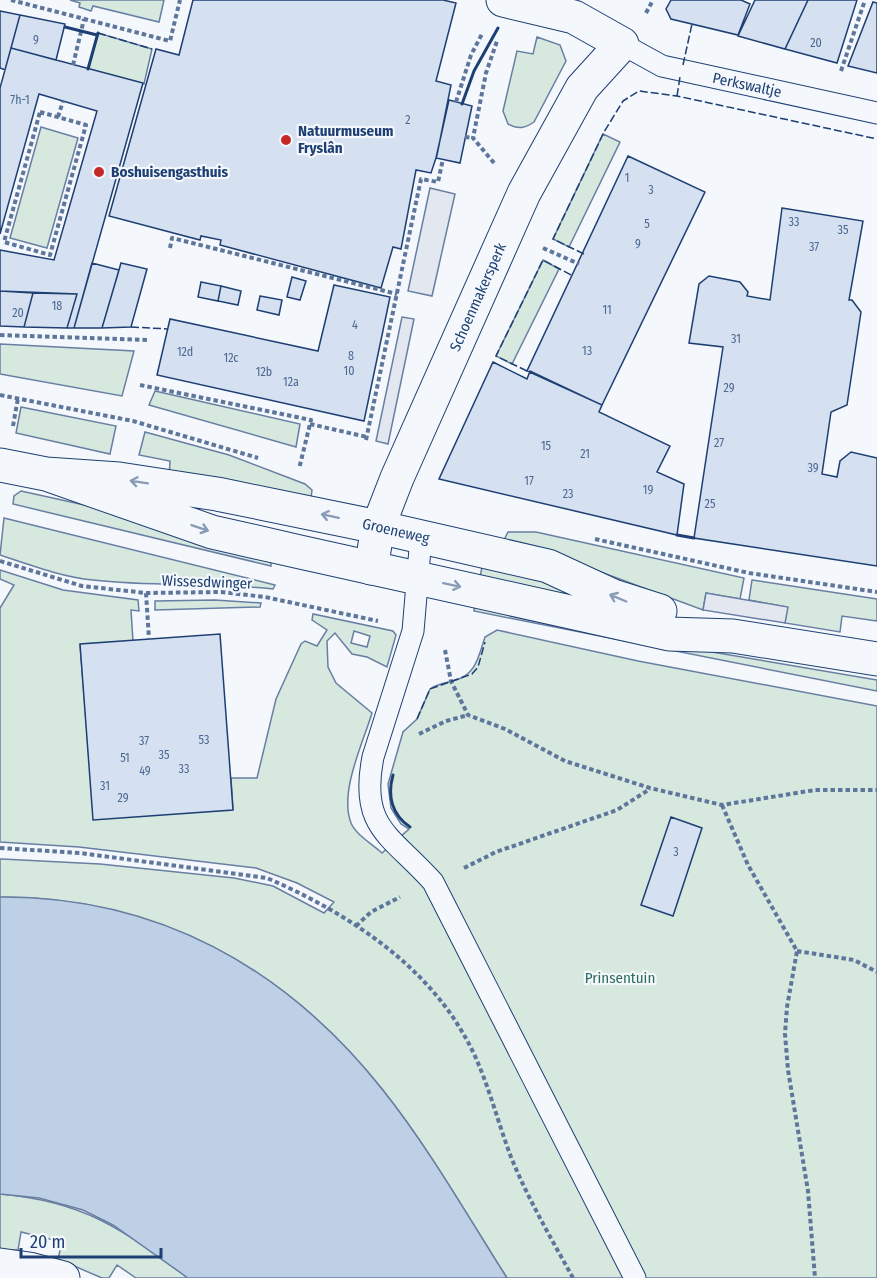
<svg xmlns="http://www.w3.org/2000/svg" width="877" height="1278" font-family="'Fira Sans Condensed',sans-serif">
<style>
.green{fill:#d7e8df;stroke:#687fa3;stroke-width:1.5;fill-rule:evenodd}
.parking{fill:#e3e8f0;stroke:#687fa3;stroke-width:1.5}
.water{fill:#bed0e5;stroke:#687fa3;stroke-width:1.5}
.building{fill:#d5e0f0;stroke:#1d3f73;stroke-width:1.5}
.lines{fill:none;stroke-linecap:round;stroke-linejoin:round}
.lane-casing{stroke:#1d3f73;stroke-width:23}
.street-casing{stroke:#1d3f73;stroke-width:35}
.secondary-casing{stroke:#1d3f73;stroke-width:35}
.path{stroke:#5e769c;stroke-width:4;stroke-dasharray:4.5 3;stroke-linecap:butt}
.lane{stroke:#f4f7fb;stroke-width:21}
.street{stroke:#f4f7fb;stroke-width:33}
.secondary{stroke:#f4f7fb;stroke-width:33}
.fence{stroke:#1d3f73;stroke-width:1.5;stroke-dasharray:8 3;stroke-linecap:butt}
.wall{stroke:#1d3f73;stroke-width:3}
.oneway{stroke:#889bb7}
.poi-dot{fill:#c62828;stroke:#f4f7fb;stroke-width:2}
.labels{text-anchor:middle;stroke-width:4.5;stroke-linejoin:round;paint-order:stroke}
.number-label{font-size:12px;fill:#4b6792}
.street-label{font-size:15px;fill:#1d3f73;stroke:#f4f7fb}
.poi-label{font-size:15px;font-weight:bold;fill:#1d3f73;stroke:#f4f7fb;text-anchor:start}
.park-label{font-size:15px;fill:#2c6c60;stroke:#f4f7fb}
</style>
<rect width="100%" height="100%" fill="#f4f7fb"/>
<!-- green -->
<path class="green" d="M70,0H164L159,22L93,6L91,11L79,7L80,3Z
M98,33L152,49L144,84L88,69Z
M537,37L560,45L566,61L534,122C525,128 519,130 508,124L503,111L517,51L533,54Z
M41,127L78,138L47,248L10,238Z
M603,134L620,142L569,247L553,239Z
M543,260L559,269L512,364L496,356Z
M0,344L134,351L122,396L0,374Z
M155,391L300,424L296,447L149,405Z
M21,407L116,426L110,454L16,433Z
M145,432L229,455L305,484L312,490L311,498L169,478L170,461L139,455Z
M21,491L107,510L271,559V566L13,504L14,496Z
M4,518L275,585L273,589C213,582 153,587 93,580C62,577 30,565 0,555Z
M508,532H536L744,578L740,599L706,593L703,610L571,561L504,540Z
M482,567L529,574L587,601L480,577Z
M0,570L63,590L138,600L139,611L131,610L133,641L80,645L94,819L233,809L231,778H257L276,699L301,644L305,641L317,646L327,630L312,620L313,614L393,631L396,635L387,667L367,657L352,654L335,633L327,641L328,667L336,683L372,713C363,743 339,792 351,823C356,835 372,844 382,853L409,829L401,824L391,808L388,784L403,732L417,719L430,689C437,684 445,683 453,681C476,675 478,658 485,637L497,630L638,661L877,706V1278H507C467,1215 429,1148 382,1089C285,967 157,897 0,897V859H2L100,864L234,878L273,886L324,913L334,902L297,883L256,868L79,847L0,842V608L14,585L0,579ZM354,631L370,636L367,647L351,643Z
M752,580L877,599V621L842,616L840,632L785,623L787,607L749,600Z
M215,600L261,603L260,607L155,610V601Z
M475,604L659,643L877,680V691L474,611Z
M0,1194C83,1201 123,1229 188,1278H136L117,1265L109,1278H102L58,1259L62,1242L21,1232L18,1250H0Z"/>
<!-- parking -->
<path class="parking" d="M430,188L455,194L432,296L408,291Z
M402,317L414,319L388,444L376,441Z
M706,593L788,607L785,623L703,610Z"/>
<!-- water -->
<path class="water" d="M0,897C157,896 285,967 382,1089C429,1148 467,1215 507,1278H188L113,1225L83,1210L39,1198L0,1194Z"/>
<!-- building -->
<path class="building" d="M193,0H443L456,3L436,81L451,85L437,155L431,173L416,170L401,249L393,247L381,288L220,245L221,240L201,236L200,240L109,216L156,49L179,55Z
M671,0H741L750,4L738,35L671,19L666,9Z
M755,0H808L785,49L738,36Z
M808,0H857L837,63L785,49Z
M873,2L877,3V73L848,66Z
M0,11L20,15L5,70L0,68Z
M20,15L65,24L56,60L11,48Z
M11,48L143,83L74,328H67L77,294L0,291V250L54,260L97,111L39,94L0,234V88Z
M449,100L472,106L460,163L436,158Z
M628,156L705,192L602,405L527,371Z
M782,208L863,221L849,300H852L861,312L847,405L831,412L822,474L837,477L840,461L851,452L877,458V566L694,538L723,347L689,343L699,284L709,276L740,282L748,292L747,296L770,300Z
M92,263L119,270L102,328H74Z
M121,263L147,269L131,327L102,328Z
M292,277L306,281L300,300L287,297Z
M201,282L221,286L218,301L198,297Z
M334,285L390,297L364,421L157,375L170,319L318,351Z
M221,286L241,291L238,305L218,301Z
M0,291L33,293L24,327L0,326Z
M33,293L77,294L67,328L24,327Z
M260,296L282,300L279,315L257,310Z
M493,362L527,379L530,371L602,405L599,412L670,446L657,472L684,484L677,535L439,479Z
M220,634L233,810L93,820L80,644Z
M671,817L702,828L673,916L641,905Z"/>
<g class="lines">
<defs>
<path id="lane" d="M622,44L662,66L877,113
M421,537L413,631L373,757C359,828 391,835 433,882L635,1278"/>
<path id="street" d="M371,568L378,527L397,478L524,193L582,88L622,44L574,17L503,0
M0,1265L29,1269L63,1278"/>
<path id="secondary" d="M0,465L46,474L119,479L217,494L378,527L548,566L613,596L660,611
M46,474L212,532L300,552L669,634L733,636L877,659"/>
</defs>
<!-- lane casing -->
<use href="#lane" class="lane-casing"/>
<!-- street casing -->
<use href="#street" class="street-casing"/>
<!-- secondary casing -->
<use href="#secondary" class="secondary-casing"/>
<!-- path -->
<path class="path" d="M11,0L170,41L180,0
M646,13L653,0
M73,65L84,19
M841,71L865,0
M456,102L471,55L482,34
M40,112L86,125L50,255L4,242Z
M58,117L63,101
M465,137L473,138
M494,163L473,138L486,73L497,41
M170,248L172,238L397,294
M543,248L579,264
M0,335L148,340
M140,385L311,420L299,469
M0,395L133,421L258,458
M310,424L367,437
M13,426L18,398
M366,440L421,179L438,182L443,159
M595,539L749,573L877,592
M0,561L82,586L146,593L221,592L265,597L378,621
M146,593L149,639
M445,650L451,681L468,715L505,729L565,761L650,788L722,805L815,790H877
M419,734L446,721L468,715
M722,805L748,865L797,951L787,1007L785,1034L788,1070L808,1191L815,1278
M0,848L80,853L267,878C341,910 419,959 461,1030C485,1068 495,1115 511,1157C528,1199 551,1238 573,1278
M464,868L496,852L617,810L650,789
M356,926L371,912L400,897
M797,951L854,960L877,972"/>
<!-- lane -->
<use href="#lane" class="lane"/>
<!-- street -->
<use href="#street" class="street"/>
<!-- secondary -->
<use href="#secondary" class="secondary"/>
<!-- fence -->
<path class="fence" d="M98,33L152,49
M683,65L692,24
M677,96L680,77
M584,254L553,239L604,132L623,101L639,91L677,96L877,139
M131,327L168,329
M527,371L496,356L543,260L573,276
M417,719L430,689L472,674L478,667L485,642"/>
<!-- wall -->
<path class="wall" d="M65,27L97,35
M88,69L98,33
M462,104L474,71L498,28
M677,535L694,538
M393,775C387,796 392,815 410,827"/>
</g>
<!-- one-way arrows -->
<defs><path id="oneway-shaft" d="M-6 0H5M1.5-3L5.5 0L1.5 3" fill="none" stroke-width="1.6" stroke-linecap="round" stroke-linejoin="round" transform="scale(1.5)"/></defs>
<g class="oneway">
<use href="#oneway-shaft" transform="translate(139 482) rotate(-171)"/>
<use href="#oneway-shaft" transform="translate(330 516) rotate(-168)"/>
<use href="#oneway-shaft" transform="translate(200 528) rotate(19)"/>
<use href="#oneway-shaft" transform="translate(452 585) rotate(12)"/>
<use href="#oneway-shaft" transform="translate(618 598) rotate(-157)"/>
</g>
<!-- markers -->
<g class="poi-dot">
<circle cx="286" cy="140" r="6"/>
<circle cx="99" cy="172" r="6"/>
</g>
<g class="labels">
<!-- number labels -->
<g class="number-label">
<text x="36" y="44">9</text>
<text x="816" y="47">20</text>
<text x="20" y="104">7h-1</text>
<text x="408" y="124">2</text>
<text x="627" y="182">1</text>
<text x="651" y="194">3</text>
<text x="794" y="226">33</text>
<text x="647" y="228">5</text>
<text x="843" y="234">35</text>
<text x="638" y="248">9</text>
<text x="814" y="251">37</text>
<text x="57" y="310">18</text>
<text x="607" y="314">11</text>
<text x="18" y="317">20</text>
<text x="355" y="329">4</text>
<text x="736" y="343">31</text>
<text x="587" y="355">13</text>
<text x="185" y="356">12d</text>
<text x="351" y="360">8</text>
<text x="231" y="362">12c</text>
<text x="349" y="375">10</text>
<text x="264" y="376">12b</text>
<text x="291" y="386">12a</text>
<text x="729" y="392">29</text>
<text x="719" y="447">27</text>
<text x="546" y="450">15</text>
<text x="585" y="458">21</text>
<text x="813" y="472">39</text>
<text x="529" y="485">17</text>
<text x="648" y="494">19</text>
<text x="568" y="498">23</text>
<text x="710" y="508">25</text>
<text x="204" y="744">53</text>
<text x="144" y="745">37</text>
<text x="164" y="759">35</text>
<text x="125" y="762">51</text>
<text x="184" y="773">33</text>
<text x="145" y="775">49</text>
<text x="105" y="790">31</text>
<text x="123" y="802">29</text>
<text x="676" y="856">3</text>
</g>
<!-- street labels -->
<g class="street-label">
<text transform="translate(747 85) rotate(12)" y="5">Perkswaltje</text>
<text transform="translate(478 297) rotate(-66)" y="5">Schoenmakersperk</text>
<text transform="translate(396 531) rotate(13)" y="5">Groeneweg</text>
<text transform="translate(207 582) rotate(2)" y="5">Wissesdwinger</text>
</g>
<!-- poi labels -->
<g class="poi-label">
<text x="298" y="136">Natuurmuseum<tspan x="298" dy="17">Fryslân</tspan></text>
<text x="111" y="177">Boshuisengasthuis</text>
</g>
<!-- park labels -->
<g class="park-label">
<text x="620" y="983">Prinsentuin</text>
</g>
</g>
<!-- scale -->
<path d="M21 1248v9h140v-9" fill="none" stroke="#1d3f73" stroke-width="3"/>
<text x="30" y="1248" font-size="18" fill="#1d3f73" stroke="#f4f7fb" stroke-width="4.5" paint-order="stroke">20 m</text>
</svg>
